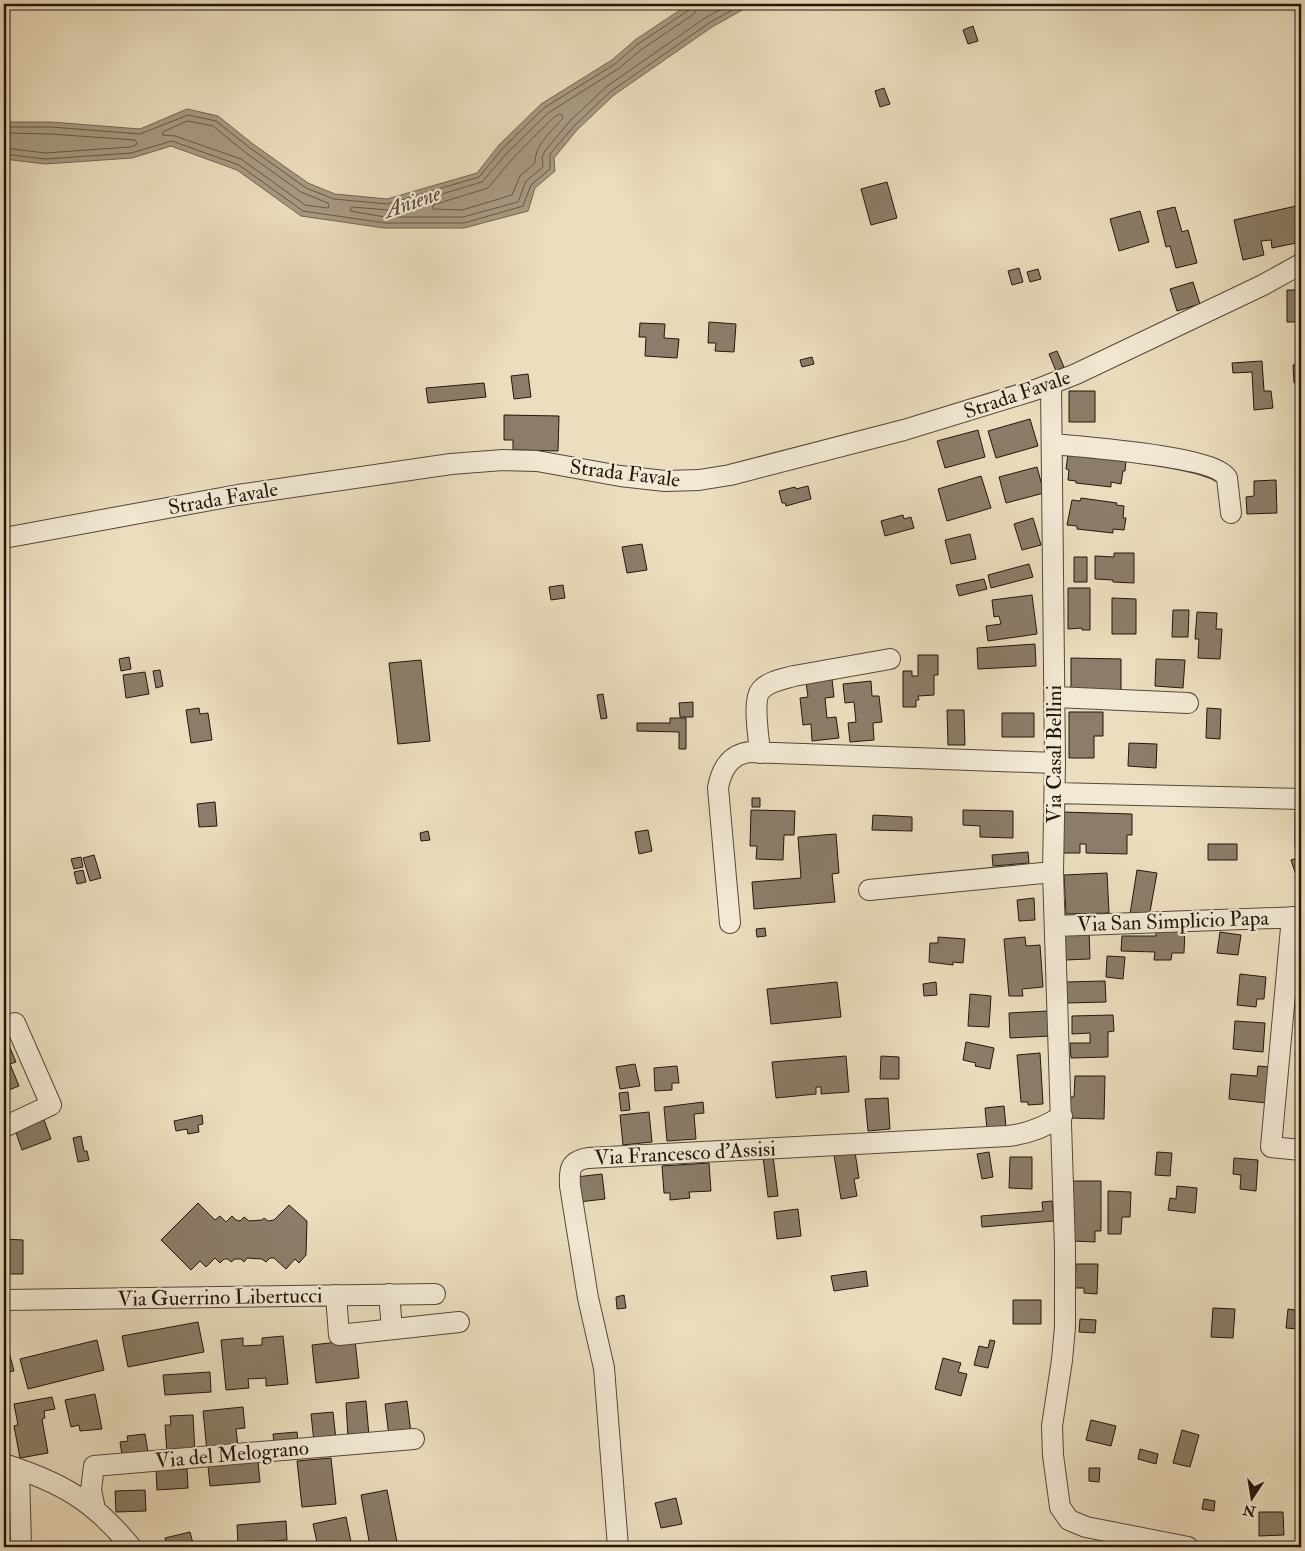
<svg xmlns="http://www.w3.org/2000/svg" width="1305" height="1551" font-family="'IM FELL Double Pica',serif">
<style>
.water{fill:#a79981;stroke:#726553}
.lines{fill:none;stroke-linecap:round;stroke-linejoin:round}
.shore{stroke:#655847;stroke-width:1}
.building{fill:#8b7d69;stroke:#23160d}
.minor-casing{stroke:#554839;stroke-width:22}
.minor{stroke:#f2e9d4;stroke-width:20}
.labels{text-anchor:middle;stroke-width:4.5;stroke-linejoin:round;paint-order:stroke}
.street-label{font-size:21px;fill:#23160d;stroke:#f2e9d4}
.water-label{font-size:22px;font-style:italic;fill:#584a3b;stroke:#f2e9d4}
</style>
<rect width="100%" height="100%" fill="#ebddbd"/>
<filter id="stains"><feTurbulence type="fractalNoise" baseFrequency=".004" numOctaves="4"/><feColorMatrix values="0 0 0 0 .2 0 0 0 0 .09 0 0 0 0 .02 0 0 0 .5 -.17"/></filter>
<radialGradient id="worn" r=".72"><stop offset=".6" stop-color="#630" stop-opacity="0"/><stop offset="1" stop-color="#630" stop-opacity=".3"/></radialGradient>
<!-- water -->
<path class="water" d="M689,4H753L712,27L614,95L577,130L554,158L555,171L535,188L528,211L464,228H384L301,216L237,170L171,146L132,158L45,164L4,159V122H51L140,129L187,109L218,116L253,144L308,183L335,194L387,199L477,173L499,145L541,104L612,60L635,40Z"/>
<g class="lines">
<!-- shore -->
<path class="shore" d="M698,4L697,9L694,14L642,49L618,69L548,113L507,153L482,182L388,210L352,207L350,211L385,217H463L518,202L526,181L543,167L542,157L545,151L569,122L606,87L705,18L730,4
M560,114L562,115L563,118C551,132 535,144 535,163L520,176L512,195L462,210L432,209L433,205L488,188L513,158L552,119Z
M188,121L213,126L246,153L301,192L328,203L329,207L327,208L305,205L241,159L175,136L162,135L163,132Z
M4,127H51L140,134L188,115L216,121L250,148L306,188L334,199L387,204L479,177L503,148L544,108L615,64L638,44L689,10L691,4
M4,133L51,134L135,140L137,143L136,145L130,147L45,153L4,148
M4,154L45,159L131,153L172,141L239,165L303,211L385,223H464L523,206L531,185L550,169V154L574,126L610,92L709,23L743,4"/>
</g>
<!-- building -->
<path class="building" d="M973,26L978,41L968,44L963,30Z
M884,88L890,104L880,107L875,91Z
M887,182L897,218L871,225L861,189Z
M1296,206L1301,230V242L1272,248L1271,240L1261,241L1264,255L1243,260L1234,220Z
M1175,207L1182,232L1188,230L1197,263L1176,268L1170,246L1166,247L1157,211Z
M1140,211L1149,242L1119,251L1110,219Z
M1019,268L1023,282L1012,285L1008,271Z
M1038,269L1041,279L1030,282L1027,272Z
M1193,282L1200,304L1177,311L1170,289Z
M1287,290H1301V322H1287Z
M709,322L736,324L734,352L715,351L716,343H708Z
M640,323L665,324L664,338L679,339L677,358L645,356L646,337H639Z
M1057,351L1064,367L1056,371L1049,354Z
M812,357L814,364L802,367L800,360Z
M1262,361L1264,391H1271L1273,408L1254,410L1252,372L1233,373L1232,363Z
M1301,364V382L1294,383L1293,365Z
M528,374L531,397L514,399L511,376Z
M484,383L486,397L428,403L426,388Z
M1069,391H1095V422H1069Z
M504,415L559,416L558,451L513,450V440H504Z
M1030,419L1038,446L996,458L988,431Z
M978,430L985,457L945,468L937,441Z
M1068,454L1120,457L1119,461H1126L1125,471H1123L1121,484L1111,482V487L1076,483V481L1068,480L1069,470L1066,469Z
M1037,467L1044,493L1006,503L999,477Z
M981,476L991,508L947,521L938,489Z
M1276,480L1277,513L1247,514L1246,497L1254,496V481Z
M808,486L811,499L786,506L785,503H782L779,491L795,487L796,489Z
M1081,498L1117,503L1116,505L1124,506L1123,518H1126L1124,530L1113,529V533L1077,529V526L1067,525L1072,500L1080,501Z
M903,515L904,519L911,517L914,528L885,536L881,521Z
M1033,518L1041,545L1022,550L1014,524Z
M970,534L976,559L951,564L945,540Z
M642,544L647,570L627,573L622,547Z
M1114,553H1134V583L1113,582V580L1095,579V556L1114,557Z
M1074,557H1087V582H1074Z
M1029,564L1033,577L991,588L988,575Z
M984,579L987,589L959,596L956,585Z
M563,585L565,598L551,600L549,587Z
M1068,588H1090V630H1082V628L1068,629Z
M1032,595L1037,634L988,641L986,626L1001,624L999,616L994,617L992,600Z
M1112,598L1136,599V634H1112Z
M1173,610H1189L1188,637H1172Z
M1197,612L1217,613L1216,629H1222L1220,659L1198,658L1199,639H1195Z
M1035,644L1036,666L978,669L977,648Z
M918,655H938V675H934V695L918,696L919,700H916V707H903V671H912V676H918Z
M129,657L131,669L121,671L119,659Z
M1071,658L1121,659V690L1071,689Z
M1156,659L1185,660L1183,688L1155,686Z
M421,660L430,741L398,744L389,663Z
M160,670L163,686L156,688L153,671Z
M145,672L149,694L126,698L123,675Z
M832,679L834,697L825,698L827,718L836,717L839,738L812,741L811,724L803,725L800,698L808,697L806,682Z
M871,681L872,696H879L882,722L873,723L874,740L850,742L848,723L856,722L854,702L845,703L843,684Z
M603,694L607,718L601,719L597,695Z
M693,702V717H680L679,703Z
M199,708L200,714L208,713L212,740L191,743L186,710Z
M1207,708L1221,709L1220,739L1206,738Z
M947,710H964L965,745H948Z
M1069,712H1103V736H1094V758H1069Z
M1002,713H1034V737H1002Z
M670,718H686V749H679V732L637,731V723H670Z
M1129,743L1157,744L1156,768L1128,766Z
M752,798H760V807H752Z
M215,802L217,826L199,827L197,804Z
M751,810L795,811L794,835H784L783,860L756,859L757,846H750Z
M963,810L1013,811V838L980,837V826L963,825Z
M1301,811V847H1295V812Z
M1063,812L1132,814V835H1127V854L1086,853V844H1080V853H1062Z
M873,815L912,817V831L872,830Z
M648,830L652,851L639,854L635,832Z
M428,831L430,840L421,841L420,833Z
M836,834L839,873L832,874L835,902L754,909L752,882L801,878L798,837Z
M1208,844H1237V860H1208Z
M1028,852L1029,863L993,866L992,855Z
M94,855L101,878L90,881L83,858Z
M81,857L83,867L74,869L71,859Z
M1301,857V877L1297,878L1291,860Z
M83,870L86,882L77,884L74,872Z
M1137,870L1157,873L1149,917L1130,914Z
M1107,873L1109,913L1066,914L1064,875Z
M1034,898L1035,920L1019,921L1017,900Z
M765,928L766,936L757,937L756,929Z
M1156,928L1185,929L1184,953H1172L1171,960H1154L1155,952L1121,951L1122,936H1156Z
M1064,931H1089L1090,959L1064,960Z
M1220,932L1241,935L1238,955L1217,953Z
M938,937L965,939L963,963L953,962V965L929,962L930,943H938Z
M1025,937L1026,946L1040,945L1043,987L1022,989L1023,996H1009L1004,939Z
M1107,956L1125,957L1123,979L1106,977Z
M1240,974L1266,977L1264,999H1257L1256,1007L1237,1005Z
M1105,981L1106,1002L1067,1003L1066,982Z
M837,982L841,1017L771,1024L767,989Z
M936,982L937,995L924,996L923,984Z
M970,994L991,996L989,1027L968,1026Z
M1296,1004H1301V1029H1296Z
M1048,1011L1050,1036L1010,1038L1009,1013Z
M1113,1015L1114,1031L1108,1032V1057L1071,1058L1070,1043H1090V1033L1072,1034V1016Z
M1235,1021L1265,1023L1263,1052L1233,1049Z
M1299,1036L1301,1037V1056L1295,1055Z
M966,1042L994,1048L990,1069L975,1066L976,1063L963,1060Z
M8,1043L16,1062L10,1064L19,1086L4,1092V1044Z
M1040,1053L1043,1104L1028,1105V1102H1021L1017,1055Z
M846,1056L849,1092L821,1094V1087H816V1094L776,1098L772,1062Z
M881,1056L899,1057V1079H880Z
M635,1064L640,1086L620,1089L616,1067Z
M677,1066L679,1083H672V1090L655,1091L654,1068Z
M1258,1066L1270,1067L1266,1103L1229,1099L1231,1074L1257,1076Z
M1075,1076H1105L1104,1119L1070,1118V1097H1074Z
M628,1092L630,1110L621,1111L619,1093Z
M888,1098L890,1129L868,1131L865,1099Z
M1300,1100H1301V1123L1297,1122Z
M703,1102L704,1113L694,1114L696,1139L667,1141L664,1107Z
M1004,1106L1006,1127L987,1129L985,1108Z
M649,1112L652,1142L623,1145L620,1115Z
M202,1115L203,1124L198,1125L199,1132L188,1134L187,1129L176,1131L174,1121Z
M43,1117L51,1139L22,1150L14,1127Z
M81,1136L84,1151H87L89,1160L78,1162L73,1138Z
M855,1152L859,1178L854,1179L857,1196L841,1199L834,1155Z
M989,1152L993,1177L982,1179L977,1154Z
M1157,1152L1172,1153L1170,1176L1155,1175Z
M773,1156L778,1196L768,1197L763,1157Z
M1010,1157H1032V1189L1009,1188Z
M1234,1158L1258,1160L1256,1191L1240,1189L1241,1175L1233,1174Z
M709,1163L711,1191L689,1192L690,1198L670,1200V1193H664L662,1166Z
M602,1174L605,1199L579,1202L576,1177Z
M1072,1181H1101V1231H1095V1242L1072,1241Z
M1177,1186L1197,1188L1195,1213L1168,1210L1170,1198L1176,1199Z
M1108,1191L1131,1192L1130,1217H1122L1121,1234H1108Z
M1052,1201L1054,1221L982,1227L981,1216L1043,1211L1042,1202Z
M198,1203L215,1220L220,1216L226,1222L232,1216L236,1220L240,1221L244,1217L249,1221L262,1220L264,1218L268,1221L274,1220L289,1205L307,1221L306,1255L299,1263L295,1259L286,1269L274,1258H270L266,1262L262,1259L247,1258L244,1262L241,1259H235L231,1262L228,1259H224L220,1263L215,1258L206,1267L200,1261L191,1270L161,1240Z
M4,1205L10,1219L4,1222Z
M798,1209L801,1236L777,1239L774,1212Z
M4,1239L23,1240V1274H4Z
M1076,1264H1098L1097,1294L1084,1293V1288H1075Z
M866,1271L868,1286L834,1291L831,1276Z
M624,1295L626,1308L617,1309L616,1297Z
M1013,1300H1041V1324H1013Z
M1213,1308L1235,1309L1233,1338L1211,1337Z
M1288,1309L1301,1311L1298,1329L1286,1328Z
M1080,1319L1096,1320L1095,1333L1079,1332Z
M198,1322L204,1352L128,1367L122,1336Z
M4,1333L14,1371L4,1373Z
M283,1336L288,1384L266,1386V1378L248,1379L249,1388L226,1390L221,1340L243,1338V1346L262,1345V1338Z
M97,1340L104,1370L28,1389L20,1359Z
M355,1340L359,1378L316,1383L312,1345Z
M990,1340L995,1341L988,1368L974,1365L979,1346L988,1348Z
M943,1358L961,1363L958,1372L967,1374L961,1396L935,1389Z
M210,1372L211,1392L165,1395L163,1375Z
M95,1394L102,1429L80,1431L79,1425L71,1427L65,1400Z
M52,1397L55,1409L44,1411L45,1418L42,1419L48,1453L20,1458L14,1426L18,1425L14,1404Z
M366,1401L369,1436L348,1438L346,1403Z
M407,1401L411,1433L389,1436L385,1404Z
M243,1407L245,1428L236,1429L238,1447L207,1451L203,1411Z
M333,1412L336,1440L314,1442L311,1414Z
M193,1415L195,1453L167,1454L165,1425H171L170,1416Z
M1091,1420L1116,1426L1111,1446L1086,1440Z
M1182,1430L1199,1435L1190,1467L1173,1463Z
M297,1432L298,1443L274,1445L273,1434Z
M145,1434L148,1452L122,1455L120,1442L128,1441L127,1436Z
M1140,1449L1158,1454L1156,1464L1138,1459Z
M331,1458L336,1504L302,1507L297,1461Z
M258,1462L260,1482L210,1486L208,1466Z
M1089,1468H1100L1099,1482L1089,1481Z
M187,1469L188,1488L157,1490L156,1470Z
M145,1490L146,1511L116,1512L115,1491Z
M387,1490L398,1547H370L361,1495Z
M676,1498L682,1524L661,1528L655,1503Z
M1204,1499L1215,1501L1214,1511L1202,1509Z
M1259,1512H1283L1284,1535L1259,1536Z
M346,1517L352,1547H318L313,1524Z
M286,1521L287,1540L238,1543L237,1525Z
M190,1532L194,1547H167L165,1538Z"/>
<g class="lines">
<defs>
<path id="minor" d="M1051,384L1055,763L1053,872L1065,1249V1327L1062,1360L1052,1426L1053,1455L1060,1507L1069,1520L1086,1527L1188,1547
M1053,444C1081,447 1216,456 1227,478L1231,513
M4,538L238,495L451,464L503,460L537,461L620,476L665,481L699,480L730,475L904,430L1038,389L1076,374L1263,285L1301,264
M1055,697L1188,703
M760,753C759,738 752,700 761,690C769,681 783,679 794,676L890,659
M1055,793L1301,799
M869,890L1053,872
M1292,917L1271,1147L1301,1150
M730,923L718,788C721,770 730,754 750,752L1055,763
M1055,926L1301,917
M4,1028L15,1023L51,1105L4,1127
M389,1294L392,1329
M336,1295L339,1335L459,1322
M4,1300L435,1294
M4,1464C60,1482 93,1500 131,1547
M19,1469L21,1547
M95,1509L91,1490L94,1466L414,1439
M618,1547L604,1368L588,1298L570,1186C569,1169 570,1161 588,1158L1008,1136C1028,1134 1045,1127 1062,1116"/>
</defs>
<!-- minor casing -->
<use href="#minor" class="minor-casing"/>
<!-- minor -->
<use href="#minor" class="minor"/>
</g>
<g class="labels">
<!-- street labels -->
<g class="street-label">
<text transform="translate(1017 394) rotate(-19)" y="7">Strada Favale</text>
<text transform="translate(625 473) rotate(7)" y="7">Strada Favale</text>
<text transform="translate(223 498) rotate(-10)" y="7">Strada Favale</text>
<text transform="translate(1054 754) rotate(-90)" y="7">Via Casal Bellini</text>
<text transform="translate(1173 921) rotate(-2)" y="7">Via San Simplicio Papa</text>
<text transform="translate(685 1153) rotate(-3)" y="7">Via Francesco d'Assisi</text>
<text transform="translate(220 1297) rotate(-1)" y="7">Via Guerrino Libertucci</text>
<text transform="translate(232 1454) rotate(-5)" y="7">Via del Melograno</text>
</g>
<!-- water labels -->
<g class="water-label">
<text transform="translate(412 201) rotate(-19)" y="8">Aniene</text>
</g>
</g>
<!-- margin -->
<rect width="1305" height="1551" fill="none" stroke="#ebddbd" stroke-width="20"/>
<rect x="5" y="5" width="1295" height="1541" fill="none" stroke="#23160d" stroke-width="2.5"/>
<rect x="10" y="10" width="1285" height="1531" fill="none" stroke="#23160d"/>
<!-- north arrow -->
<g transform="translate(1252 1498) rotate(192)" stroke="#f2e9d4" stroke-width="4" paint-order="stroke">
<path d="M0-4L9 19L0 12L-9 19Z" fill="#23160d"/>
<text y="-8" font-size="14" font-weight="bold" text-anchor="middle" fill="#23160d">N</text>
</g>
<rect width="100%" height="100%" filter="url(#stains)"/>
<rect width="100%" height="100%" fill="url(#worn)"/>
</svg>
